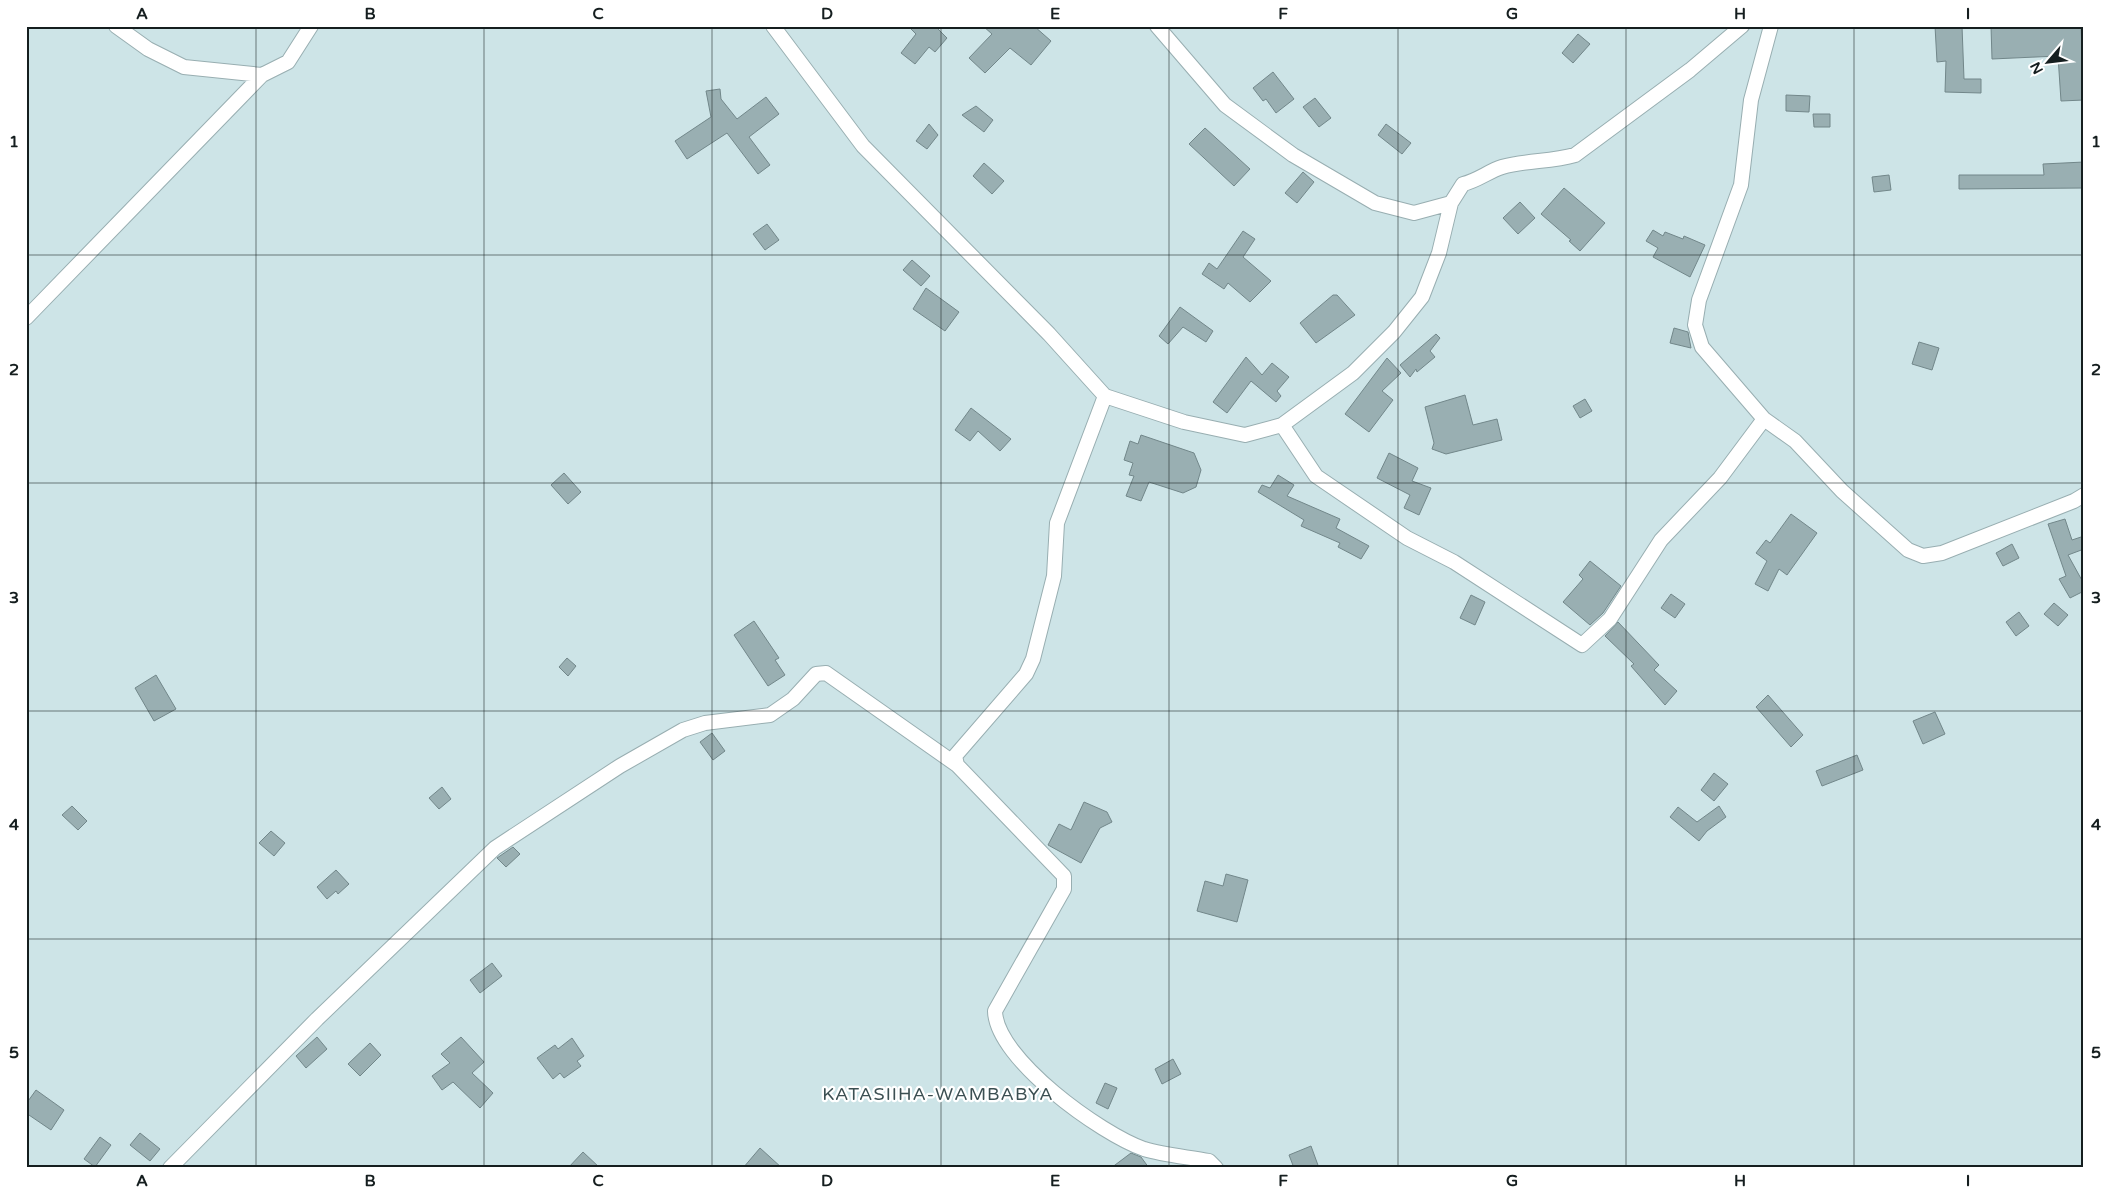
<svg xmlns="http://www.w3.org/2000/svg" width="2110" height="1194" font-family="'Varela Round',sans-serif">
<style>
.building{fill:#99afb2;stroke:#72878a}
.lines{fill:none;stroke-linecap:round;stroke-linejoin:round}
.minor-casing{stroke:#98aeb1;stroke-width:16}
.minor{stroke:#fff;stroke-width:14}
.grid{fill:none;stroke:#151e1f;stroke-width:1;stroke-opacity:0.55}
.labels{text-anchor:middle;stroke-width:4.5;stroke-linejoin:round;paint-order:stroke}
.quarter-label{font-size:18px;letter-spacing:1px;fill:#3b4f52;stroke:#fff}
.neatline{fill:none;stroke:#151e1f;stroke-width:2}
.grid-label{font-size:16px;text-anchor:middle;font-weight:bold;fill:#151e1f}
</style>
<rect width="100%" height="100%" fill="#cde4e7"/>
<!-- building -->
<path class="building" d="M908,26H935L947,38L935,52L929,47L915,64L901,53L916,34Z
M983,26H1034L1051,41L1031,65L1010,48L985,73L969,58L992,34Z
M1935,26H1962L1964,79H1981V93L1945,92L1946,61L1937,62Z
M1991,26H2081L2084,100L2061,101L2058,56L1992,59Z
M1578,34L1590,44L1573,63L1562,53Z
M1273,72L1294,99L1276,113L1266,99L1263,101L1253,88Z
M720,89L721,99L737,119L766,97L779,114L749,137L770,165L758,174L727,133L687,159L675,141L711,117L706,91Z
M1786,95L1810,96L1809,112L1786,111Z
M1315,98L1331,118L1319,127L1303,107Z
M976,106L993,120L984,132L962,115Z
M1813,114H1830V127H1814Z
M929,124L938,135L927,149L916,141Z
M1386,124L1411,143L1402,154L1378,135Z
M1205,128L1250,169L1234,186L1189,144Z
M2084,162V188L1959,189V175H2044L2043,164Z
M984,163L1004,181L992,194L973,176Z
M1303,172L1314,182L1297,203L1285,193Z
M1889,175L1891,190L1874,192L1872,177Z
M1564,188L1605,223L1580,251L1569,241L1571,240L1541,214Z
M1520,202L1535,218L1518,234L1503,218Z
M767,224L779,240L765,250L753,234Z
M1653,230L1663,236L1665,232L1683,239L1684,236L1705,245L1690,277L1653,257L1658,248L1646,241Z
M1243,231L1255,239L1243,257L1271,281L1250,302L1228,283L1224,289L1202,274L1209,263L1217,269Z
M912,260L930,276L921,286L903,270Z
M926,288L959,312L945,331L913,309Z
M1333,295H1337L1355,315L1316,343L1300,323Z
M1180,307L1213,331L1206,342L1183,327L1168,344L1159,336Z
M1674,328L1688,332L1691,348L1670,343Z
M1436,334L1440,338L1430,351L1435,357L1417,372L1416,369L1410,377L1400,365Z
M1919,342L1939,348L1932,370L1912,364Z
M1246,357L1262,375L1272,363L1289,377L1277,391L1281,396L1276,402L1251,381L1227,413L1213,402Z
M1387,358L1401,373L1382,391L1393,400L1369,432L1345,414Z
M1465,395L1473,425L1497,419L1502,440L1446,454L1432,449L1434,443L1425,407Z
M1585,399L1592,411L1580,418L1573,406Z
M971,408L1011,439L1000,451L978,431L970,441L955,430Z
M1141,435L1194,453L1201,470L1196,487L1183,493L1149,482L1141,501L1126,496L1134,476L1129,475L1133,463L1124,460L1130,441L1138,444Z
M1389,453L1418,468L1412,481L1431,488L1419,515L1404,508L1410,495L1377,478Z
M564,473L581,492L568,504L551,485Z
M1278,475L1294,485L1287,496L1340,519L1336,528L1369,546L1361,559L1338,547L1340,543L1301,526L1304,520L1258,492L1262,485L1270,488Z
M1791,514L1817,533L1787,575L1779,569L1768,591L1755,584L1767,561L1756,553L1766,540L1770,543Z
M2065,519L2072,540L2084,536V549L2068,555L2084,584V591L2070,598L2059,579L2066,576L2048,524Z
M2012,544L2019,558L2003,566L1996,553Z
M1590,561L1621,586L1603,613L1590,625L1563,602L1583,579L1579,575Z
M1671,594L1685,604L1675,618L1661,608Z
M1471,595L1485,602L1475,625L1460,618Z
M2054,603L2068,615L2058,626L2044,614Z
M2019,612L2029,626L2016,636L2006,622Z
M754,621L779,658L775,660L785,675L768,686L734,635Z
M1618,622L1659,665L1654,670L1677,691L1665,705L1631,666L1634,664L1605,636Z
M567,658L576,666L568,676L559,667Z
M156,675L176,709L154,721L135,688Z
M1768,695L1803,735L1791,747L1756,707Z
M1935,712L1945,734L1923,744L1913,721Z
M712,733L725,751L713,760L700,742Z
M1857,755L1863,770L1822,786L1816,771Z
M1714,773L1728,784L1714,801L1701,790Z
M442,787L451,799L439,809L429,798Z
M1084,802L1107,812L1112,822L1100,828L1081,863L1048,845L1059,824L1071,830Z
M72,806L87,821L78,830L62,815Z
M1719,806L1726,817L1707,831L1699,841L1670,817L1678,807L1697,822Z
M271,831L285,843L274,856L259,843Z
M513,847L520,854L506,867L497,858Z
M336,870L349,884L338,894L336,891L327,899L317,887Z
M1226,874L1248,880L1237,922L1197,911L1205,881L1223,886Z
M492,963L502,976L480,993L470,980Z
M317,1037L327,1049L306,1068L296,1056Z
M461,1037L484,1062L472,1073L493,1093L480,1108L453,1082L442,1090L432,1076L450,1063L441,1054Z
M572,1038L584,1056L577,1061L581,1066L564,1078L560,1073L553,1079L537,1058L555,1045L558,1049Z
M370,1043L381,1055L360,1076L348,1064Z
M1173,1059L1181,1074L1162,1084L1155,1069Z
M1105,1083L1117,1088L1108,1109L1096,1103Z
M36,1090L64,1110L51,1130L26,1113V1104Z
M140,1133L160,1149L150,1161L130,1145Z
M100,1137L111,1145L95,1167L84,1159Z
M1311,1146L1319,1168H1294L1289,1155Z
M760,1148L782,1168H743Z
M583,1152L600,1168H568Z
M1131,1153L1141,1157L1149,1168H1111Z"/>
<g class="lines">
<defs>
<path id="minor" d="M116,26L148,49L184,67L262,75
M773,26L863,146L1049,334L1105,396L1184,422L1245,435L1282,425L1353,373L1394,332L1422,297L1439,253L1451,203
M1157,26L1225,105L1293,155L1375,203L1414,213L1451,203L1463,184C1477,181 1489,171 1502,167C1526,160 1551,162 1575,155L1690,70L1742,26
M1771,26L1751,100L1741,185L1699,300L1695,325L1702,347L1764,419L1795,441L1842,491L1908,550L1923,556L1942,553L2074,501L2084,495
M26,318L262,75L288,62L311,26
M1282,425L1316,476L1407,538L1454,562L1582,645L1610,619L1661,540L1720,478L1764,419
M957,765L955,756L1026,674L1033,659L1054,576L1057,523L1105,396
M170,1168L317,1019L495,848L620,766L683,730L705,723L770,715L793,699L816,674L826,673L957,765L1064,876V889L995,1011C996,1059 1101,1134 1144,1149C1164,1155 1188,1157 1209,1161L1216,1168"/>
</defs>
<!-- minor casing -->
<use href="#minor" class="minor-casing"/>
<!-- minor -->
<use href="#minor" class="minor"/>
</g>
<!-- grid -->
<path class="grid" d="M256,26V1168M484,26V1168M712,26V1168M941,26V1168M1169,26V1168M1398,26V1168M1626,26V1168M1854,26V1168M26,255H2084M26,483H2084M26,711H2084M26,939H2084"/>
<g class="labels">
<!-- quarter labels -->
<g class="quarter-label">
<text x="938" y="1100">KATASIIHA-WAMBABYA</text>
</g>
</g>
<!-- border -->
<rect width="2110" height="1194" fill="none" stroke="#ffffff" stroke-width="55"/>
<!-- north arrow -->
<g transform="translate(2048 62) rotate(242)" stroke="#ffffff" stroke-width="4" paint-order="stroke">
<path d="M0-4L9 19L0 12L-9 19Z" fill="#151e1f"/>
<text y="-8" font-size="14" font-weight="bold" text-anchor="middle" fill="#151e1f">N</text>
</g>
<rect x="28" y="28" width="2054" height="1138" class="neatline"/>
<g class="grid-label">
<text x="142" y="19">A</text>
<text x="370" y="19">B</text>
<text x="598" y="19">C</text>
<text x="827" y="19">D</text>
<text x="1055" y="19">E</text>
<text x="1283" y="19">F</text>
<text x="1512" y="19">G</text>
<text x="1740" y="19">H</text>
<text x="1968" y="19">I</text>
<text x="14" y="147">1</text>
<text x="2096" y="147">1</text>
<text x="14" y="375">2</text>
<text x="2096" y="375">2</text>
<text x="14" y="603">3</text>
<text x="2096" y="603">3</text>
<text x="14" y="830">4</text>
<text x="2096" y="830">4</text>
<text x="14" y="1058">5</text>
<text x="2096" y="1058">5</text>
<text x="142" y="1186">A</text>
<text x="370" y="1186">B</text>
<text x="598" y="1186">C</text>
<text x="827" y="1186">D</text>
<text x="1055" y="1186">E</text>
<text x="1283" y="1186">F</text>
<text x="1512" y="1186">G</text>
<text x="1740" y="1186">H</text>
<text x="1968" y="1186">I</text>
</g>
</svg>
